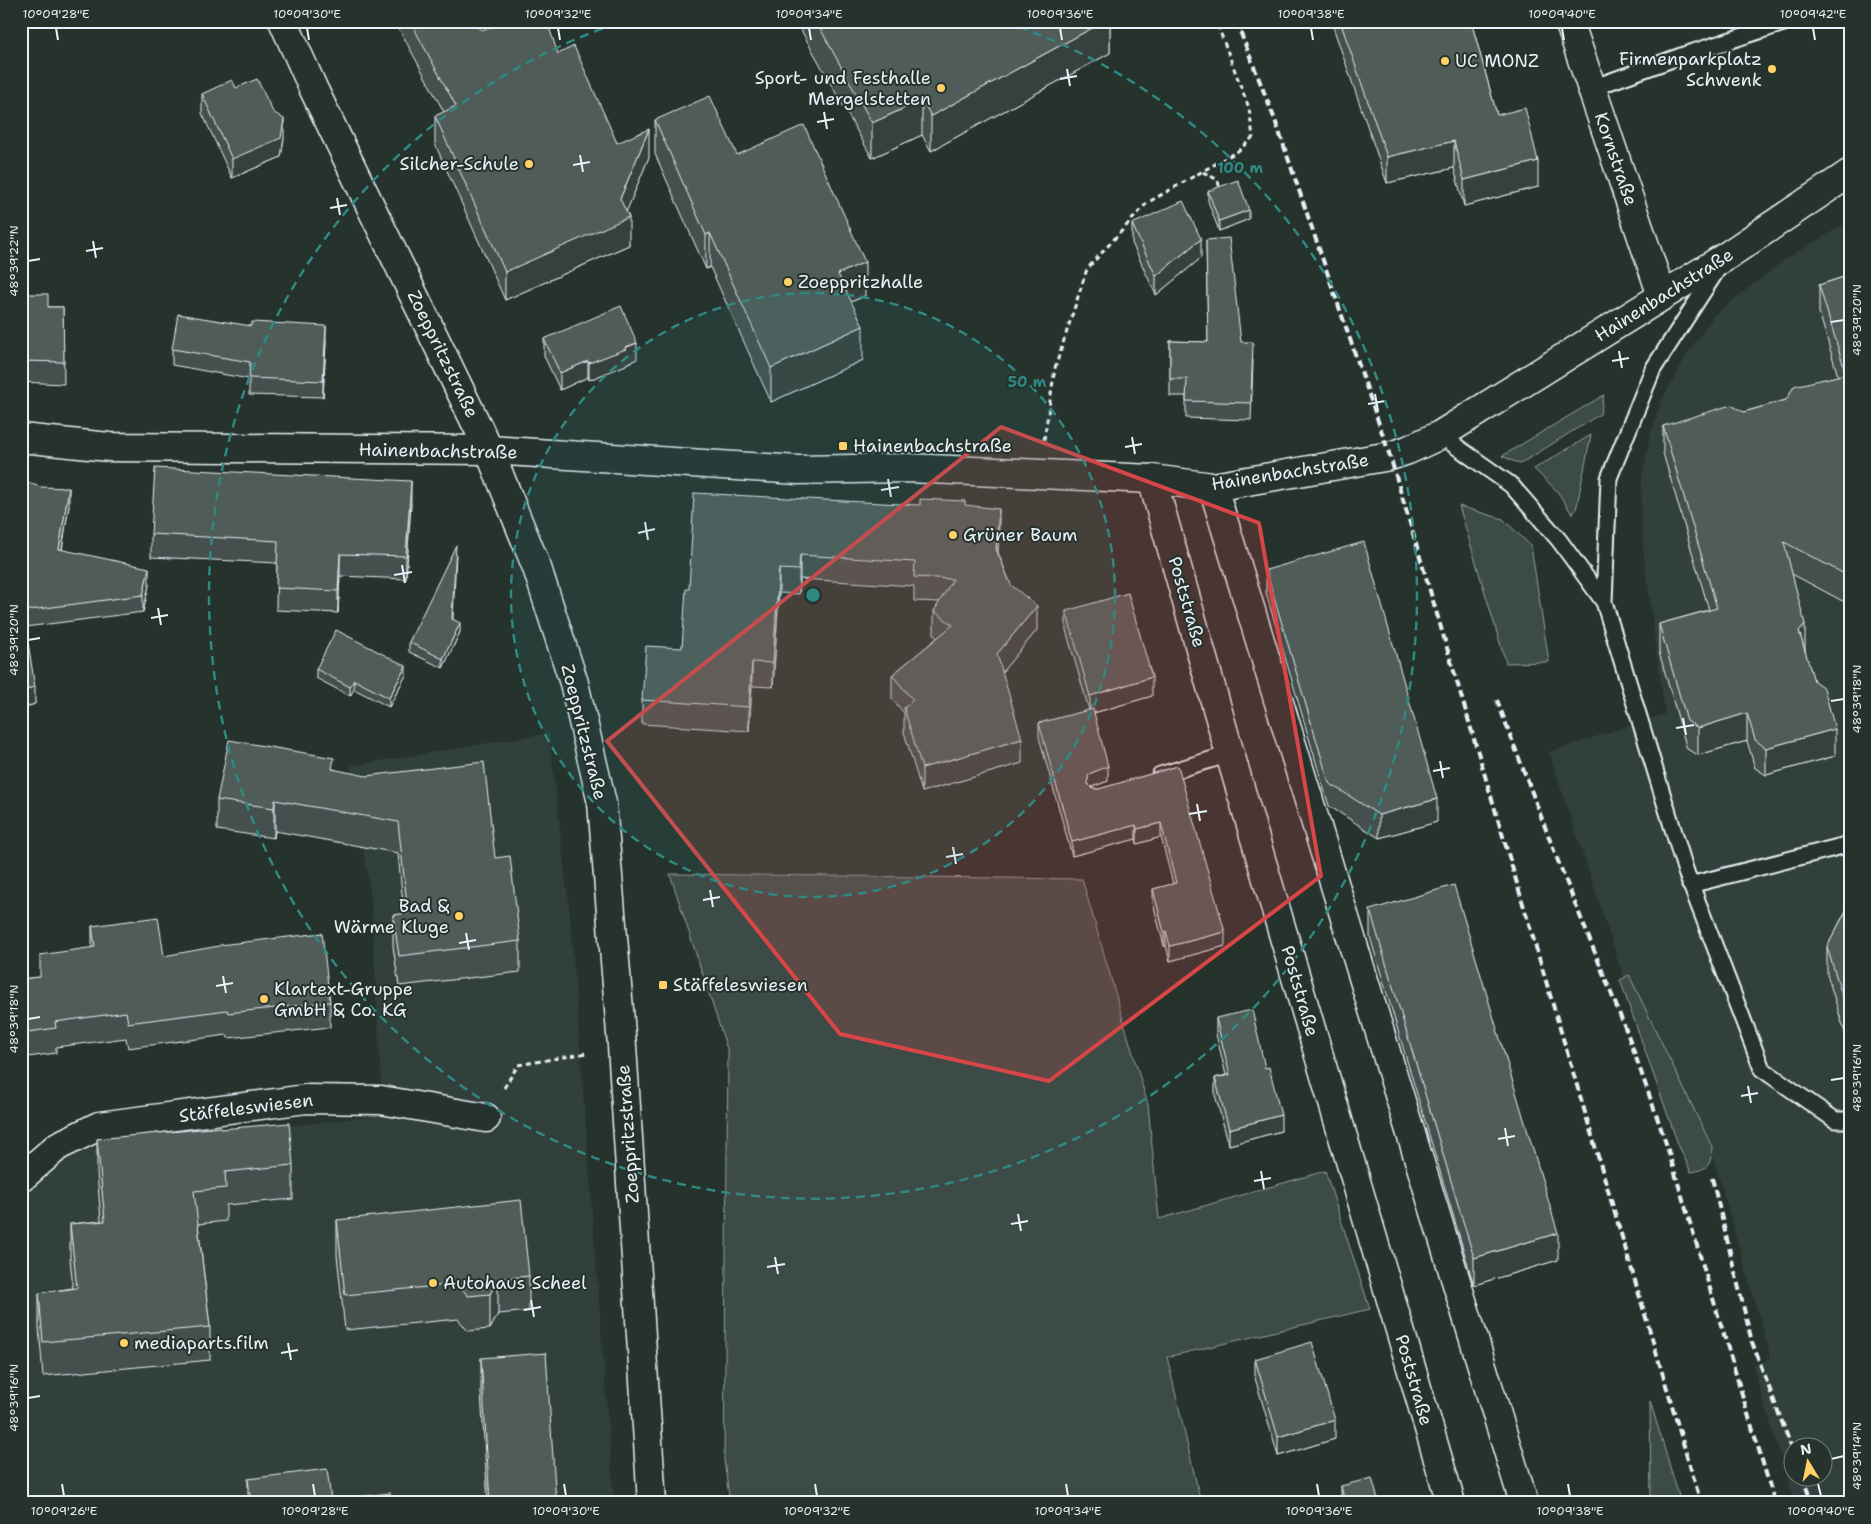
<svg xmlns="http://www.w3.org/2000/svg" width="1871" height="1524" font-family="'Shantell Sans',sans-serif">
<style>
.built{fill:#333f3a;fill-rule:evenodd}
.green{fill:#3e4b47;stroke:#939ea0}
.lines{fill:none;stroke-linecap:round;stroke-linejoin:round}
.service-casing{stroke:#e8f1f8;stroke-width:19}
.minor-casing{stroke:#e8f1f8;stroke-width:31}
.tertiary-casing{stroke:#e8f1f8;stroke-width:31}
.secondary-casing{stroke:#e8f1f8;stroke-width:31}
.path{stroke:#e8f1f8;stroke-width:3;stroke-dasharray:5 4;stroke-linecap:butt}
.service{stroke:#26332d;stroke-width:15}
.minor{stroke:#26332d;stroke-width:28}
.tertiary{stroke:#26332d;stroke-width:28}
.secondary{stroke:#26332d;stroke-width:28}
.rail{stroke:#e8f1f8;stroke-width:4;stroke-dasharray:8 4;stroke-linecap:butt}
.wall{fill:#454f4d;stroke:#e8f1f8}
.shaded-wall{fill:#38403e;stroke:#e8f1f8}
.building{fill:#505c59;stroke:#e8f1f8}
.marked{fill:#d94647;fill-opacity:0.2;stroke:#d94647;stroke-width:4;stroke-linejoin:round}
.ticks{fill:none;stroke:#e8f1f8;stroke-width:2}
.ring{fill:none;stroke:#308883;stroke-width:2.5;stroke-dasharray:9 6}
.poi-dot{fill:#ffd166;stroke:#26332d;stroke-width:2}
.labels{text-anchor:middle;stroke-width:4;stroke-linejoin:round;paint-order:stroke}
.poi-label{font-size:18px;fill:#e8f1f8;stroke:#26332d;text-anchor:start}
.street-label{font-size:18px;fill:#e8f1f8;stroke:#26332d}
.centre{fill:#308883;stroke:#26332d;stroke-width:2.5}
.ring-label{font-size:15px;text-anchor:middle;font-weight:bold;fill:#308883;stroke:#26332d;stroke-width:4;stroke-linejoin:round;paint-order:stroke}
.neatline{fill:none;stroke:#e8f1f8;stroke-width:2}
.ticks-label{font-size:12px;text-anchor:middle;fill:#e8f1f8}
</style>
<rect width="100%" height="100%" fill="#26332d"/>
<filter id="ink" filterUnits="userSpaceOnUse"><feTurbulence type="fractalNoise" baseFrequency=".02" numOctaves="2"/><feDisplacementMap in="SourceGraphic" scale="10" xChannelSelector="R" yChannelSelector="G"/><feConvolveMatrix kernelMatrix="1 2 1 2 8 2 1 2 1" color-interpolation-filters="sRGB"/></filter>
<g filter="url(#ink)">
<!-- built -->
<path class="built" d="M1850,221V1503H1795L1753,1366L1771,1358L1713,1156L1625,981L1549,752L1665,714L1645,565L1641,519L1642,477L1650,437L1661,402L1689,351L1715,314L1787,258ZM1794,1446H1824V1476H1794Z
M549,733L570,916L614,1503H21V1157L383,1115L371,897L350,766Z"/>
<!-- green -->
<path class="green" d="M1604,395L1600,414L1520,464L1502,456Z
M1591,435L1576,510L1572,514L1557,491L1534,469Z
M1459,506L1503,519L1531,546L1549,662L1506,663Z
M670,874L1082,879L1148,1105L1159,1219L1325,1171L1370,1309L1167,1357L1201,1503H730L724,1460L728,1052Z
M1629,975L1712,1147C1711,1165 1709,1169 1691,1172L1678,1144L1620,980Z
M1650,1401L1681,1503H1651Z"/>
<g class="lines">
<defs>
<path id="service" d="M1592,88L1681,56L1790,21
M1719,267L1653,369L1609,478L1604,602L1686,872L1762,1069L1835,1120H1850
M1440,435L1511,485L1559,540L1604,602
M1160,775L1230,754
M1690,885L1850,844"/>
<path id="minor" d="M1569,21L1662,296
M1152,479L1230,754L1451,1503
M1213,487L1524,1503
M21,1178L58,1146L99,1126L306,1099L381,1100L486,1118"/>
<path id="tertiary" d="M21,438L109,447L489,450L798,470L907,468L1152,479L1213,487L1390,456L1408,450L1440,435L1725,257L1850,173"/>
<path id="secondary" d="M283,21L313,88L489,450L537,568L574,683L602,803L622,1046L652,1503"/>
</defs>
<!-- service casing -->
<use href="#service" class="service-casing"/>
<!-- minor casing -->
<use href="#minor" class="minor-casing"/>
<!-- tertiary casing -->
<use href="#tertiary" class="tertiary-casing"/>
<!-- secondary casing -->
<use href="#secondary" class="secondary-casing"/>
<!-- path -->
<path class="path" d="M1203,172L1218,180L1220,191
M1044,440L1055,368L1087,269L1147,203L1238,151L1253,137L1249,108L1216,21
M504,1088L518,1065L587,1053"/>
<!-- service -->
<use href="#service" class="service"/>
<!-- minor -->
<use href="#minor" class="minor"/>
<!-- tertiary -->
<use href="#tertiary" class="tertiary"/>
<!-- secondary -->
<use href="#secondary" class="secondary"/>
<!-- rail -->
<path class="rail" d="M1236,21L1275,120L1390,456L1701,1503
M1497,700L1556,856L1628,1035L1664,1137L1775,1503
M1712,1178L1752,1342L1794,1454
M1802,1476L1812,1503"/>
</g>
<!-- wall -->
<path class="wall" d="M395,21H476L481,30L558,54L617,143L649,157L626,212L629,245L505,300L435,144V116L444,112Z
M796,21H1110V53L931,151L922,135L872,158Z
M1331,21H1471L1497,115L1538,187L1464,206L1454,168L1387,183Z
M236,88L284,138L281,157L232,178L202,113V94Z
M655,120L737,155L865,296L851,302L863,360L771,402L710,267L706,269L655,154Z
M1208,191L1249,219L1219,231L1208,201Z
M1132,224L1201,258L1156,295L1132,243Z
M1206,240L1241,342L1253,360L1251,420L1186,418V396H1170V341L1208,342Z
M1850,275V605L1792,574L1805,651L1835,756L1766,775L1755,768L1747,741L1698,755L1687,749L1659,652V624L1709,610L1663,453V426L1744,412L1786,400L1838,376L1819,312V285Z
M21,294L48,307H63L64,384L21,382Z
M544,339L637,359L626,364V365L589,380L588,377L560,390L544,356Z
M326,342L323,397L249,395V379L172,365V349Z
M21,480L69,505L62,550L149,585L143,612L25,627L35,704L25,707V712L21,713Z
M411,503L406,579L340,576L338,613L276,610L277,563L151,557V534Z
M920,505H965L999,533L998,552L1011,585L1037,630L1002,672L1022,763L922,792L904,732V713L892,699V675L937,638L934,635V611L940,602L914,601V586L800,579L799,594L779,593L773,687L752,686L749,731L642,724V700L682,648L689,589Z
M456,554L453,619L460,632L443,668L409,652V642Z
M1266,570L1437,822L1379,838L1329,806L1266,593Z
M1066,611L1152,696L1094,713L1108,781L1092,787L1093,789H1099L1178,766L1225,946L1170,961L1166,946H1164L1153,903V889L1173,884L1161,837L1137,844L1136,839L1072,856L1039,737V723L1089,710L1066,630Z
M316,669L406,675L389,707L354,689L350,696L316,678Z
M334,769L495,858L520,941V972L399,986L393,946V915L404,914L398,853L275,831L274,838L217,830V800Z
M1850,903V1038L1846,1036L1827,974V947Z
M1370,910L1558,1260L1474,1285L1370,937Z
M92,926L164,956L330,1002V1027L228,1038L227,1035L128,1048L126,1038L56,1047V1053L21,1058V979L40,977L92,948Z
M1216,1018L1265,1068L1281,1131L1229,1145L1215,1095V1078L1226,1075L1216,1034Z
M221,1129L293,1165V1199L226,1205V1221L198,1224L210,1327V1360L43,1376L39,1327V1293L73,1288L70,1258V1224L101,1221L97,1172V1139Z
M337,1220L529,1276V1311L498,1314L490,1329L468,1331L458,1319L345,1330L337,1255Z
M481,1358L556,1503H488L481,1393Z
M1255,1359L1335,1439L1278,1456L1255,1378Z
M248,1479L331,1500L391,1503H248Z
M1341,1486L1379,1503H1341Z"/>
<!-- shaded-wall -->
<path class="shaded-wall" d="M1105,21H1110V53L931,151V116Z
M922,100V135L872,158V123Z
M284,119V138L281,157L232,178V159Z
M649,129V157L623,220L629,217V245L505,300V272L620,199Z
M1454,141V168L1387,183V157Z
M1538,161V187L1464,206V180Z
M1249,210V219L1219,231V221Z
M710,233V267L706,269V235Z
M1201,239V258L1156,295V276Z
M865,262V296L838,307V274Z
M326,326V342L323,397V381Z
M863,326V360L771,402V368Z
M637,343V359L626,364V365L589,380V363Z
M588,361V377L560,390V373Z
M411,481V503L406,579V556Z
M69,488V505L59,566V549Z
M999,509V533L996,573V549Z
M340,554V576L338,613V591Z
M800,555V579L799,594V570Z
M149,568V585L143,612V595Z
M779,569V593L773,687V663Z
M1037,606V630L997,678V654Z
M460,623V632L443,668V659Z
M1805,624V651L1799,631Z
M752,662V686L749,731V707Z
M406,666V675L389,707V698Z
M1152,677V696L1090,714V696Z
M354,680V689L350,696V687Z
M35,687V704L25,707V712L21,713V696L24,690Z
M1747,713V741L1698,755V728Z
M1835,729V756L1766,775V748Z
M1022,739V763L922,792V768Z
M1108,766V781L1089,788L1087,783L1089,774Z
M1437,799V822L1379,838V815Z
M275,800V831L274,838V808Z
M1161,823V837L1137,844V829Z
M1136,825V839L1072,856V842Z
M1166,931V946H1164V932Z
M1225,932V946L1170,961V946Z
M1281,1115V1131L1229,1145V1129Z
M1558,1233V1260L1474,1285V1258Z
M498,1279V1314L490,1329V1294Z
M1335,1420V1439L1278,1456V1437Z"/>
<!-- building -->
<path class="building" d="M410,21H476L481,30L511,21H547L558,54L574,46L617,143L649,129L620,199L629,217L505,272L435,116L456,106Z
M816,21H1105L931,116L922,100L872,123Z
M1340,21H1471L1497,115L1525,108L1538,161L1464,180L1454,141L1387,157Z
M257,79L273,112L284,119L281,138L232,159L202,94L232,80L236,88Z
M710,96L737,155L804,125L865,262L838,274L863,326L771,368L710,233L706,235L655,120Z
M1238,180L1249,210L1219,221L1208,191Z
M1183,201L1201,239L1156,276L1132,224Z
M1229,238L1241,342H1253L1251,403L1186,401L1187,379H1170V341L1208,342L1206,240Z
M1850,275V577L1784,542L1805,624L1799,631L1814,681L1824,688L1835,729L1766,748L1755,740L1747,713L1698,728L1687,721L1659,624L1717,608L1663,426L1731,405L1744,412L1786,400L1794,386L1846,374L1819,285Z
M21,294H48V307H63L64,362L21,361Z
M621,306L637,343L625,347L626,349L589,363L588,361L560,373L544,339Z
M178,314L251,326L252,322L326,326L323,381L249,378L250,362L172,349Z
M155,468L411,481L406,556L340,554L338,591L276,588L278,541L151,534Z
M21,480L40,487L69,488L59,549L149,568L143,595L23,611L35,687L24,690L25,695L21,696Z
M694,493L920,505V499L965,501V505L999,509L996,549L1011,585L1037,606L997,654L1022,739L922,768L904,708L913,700L892,675L953,625L934,611L953,579L914,577L915,562L800,555L799,570L779,569L773,663L752,662L749,707L642,700L646,646L682,648L686,589H689Z
M1364,542L1437,799L1379,815L1329,783L1266,570Z
M456,545L452,619L460,623L443,659L409,642Z
M1128,593L1152,677L1090,696L1066,611Z
M336,630L406,666L389,698L354,680L350,687L316,669Z
M1093,709L1108,766L1089,774L1087,783L1093,789H1099L1178,766L1225,932L1170,946L1166,931L1164,932L1153,889L1176,883L1161,823L1137,829L1136,825L1072,842L1039,723Z
M229,740L334,758L332,769L366,776L484,762L495,858L510,856L520,941L399,956L393,915L408,913L398,822L275,800L274,808L217,800Z
M1454,885L1558,1233L1474,1258L1370,910Z
M1850,903V1010L1846,1008L1827,947Z
M158,917L164,956L219,946L220,945L322,933L330,1002L228,1013L227,1010L128,1023L126,1012L55,1022L56,1028L21,1033V979L40,977V955L95,947L92,926Z
M1252,1010L1265,1068L1269,1067L1281,1115L1229,1129L1215,1078L1230,1075L1216,1018Z
M289,1123L293,1165L225,1172L226,1188L194,1191L210,1327L43,1342L39,1293L77,1288L70,1224L105,1221L97,1139L221,1127V1129Z
M521,1200L529,1276L498,1279L490,1294L468,1296L458,1284L345,1295L337,1220Z
M1312,1342L1335,1420L1278,1437L1255,1359Z
M546,1353L556,1503H490L481,1358Z
M327,1469L331,1500L390,1493L391,1503H251L248,1479Z
M1372,1478L1379,1503H1345L1341,1486Z
M1850,1498V1503H1834Z"/>
</g>
<!-- marked area -->
<path class="marked" d="M1001,427L1259,523L1321,876L1049,1081L840,1034L607,741Z"/>
<!-- ticks -->
<path class="ticks" d="M56,28L58,40M307,28L309,40M558,28L560,40M809,28L811,40M1060,28L1062,40M1311,28L1313,40M1562,28L1564,40M1813,28L1815,40M1067,69L1070,86M1060,79L1077,76M824,112L827,129M817,122L834,119M580,155L583,172M573,165L590,162M337,198L340,215M330,208L347,205M93,241L96,258M86,251L103,248M28,261L40,259M1831,322L1844,320M1619,351L1622,368M1612,361L1629,358M1375,394L1378,411M1368,404L1385,401M1132,437L1135,454M1125,447L1142,444M888,479L891,497M881,490L899,487M645,522L648,540M638,533L655,529M402,565L405,583M394,575L412,572M158,608L161,625M151,618L168,615M28,640L40,638M1831,701L1844,699M1683,718L1686,735M1676,728L1694,725M1440,761L1443,778M1433,771L1450,768M1197,804L1200,821M1189,814L1207,811M953,847L956,864M946,857L963,854M710,890L713,907M703,900L720,897M466,933L469,950M459,943L476,940M223,976L226,993M216,986L233,983M28,1019L40,1017M1831,1080L1844,1078M1748,1086L1751,1103M1741,1096L1758,1093M1505,1128L1508,1146M1498,1139L1515,1136M1261,1171L1264,1189M1254,1181L1271,1178M1018,1214L1021,1231M1011,1224L1028,1221M775,1257L778,1274M767,1267L785,1264M531,1300L534,1317M524,1310L541,1307M288,1343L291,1360M281,1353L298,1350M28,1398L40,1396M1831,1459L1844,1456M62,1484L64,1496M313,1484L315,1496M564,1484L566,1496M815,1484L817,1496M1066,1484L1068,1496M1317,1484L1319,1496M1568,1484L1570,1496M1818,1484L1821,1496"/>
<!-- distance rings -->
<circle cx="813" cy="595" r="302" fill="#308883" fill-opacity=".12"/>
<g class="ring">
<circle cx="813" cy="595" r="302"/>
<path d="M1005 22A604 604 0 1 1 621 22"/>
</g>
<!-- markers -->
<g class="poi-dot">
<circle cx="1445" cy="61" r="5"/>
<circle cx="1772" cy="69" r="5"/>
<circle cx="941" cy="88" r="5"/>
<circle cx="529" cy="164" r="5"/>
<circle cx="788" cy="282" r="5"/>
<rect x="838" y="441" width="10" height="10" rx="2.5"/>
<circle cx="953" cy="535" r="5"/>
<circle cx="459" cy="916" r="5"/>
<rect x="658" y="980" width="10" height="10" rx="2.5"/>
<circle cx="264" cy="999" r="5"/>
<circle cx="433" cy="1283" r="5"/>
<circle cx="124" cy="1343" r="5"/>
</g>
<g class="labels">
<!-- poi labels -->
<g class="poi-label">
<text x="1762" y="65" text-anchor="end">Firmenparkplatz<tspan x="1762" dy="21">Schwenk</tspan></text>
<text x="1455" y="67">UC MONZ</text>
<text x="931" y="84" text-anchor="end">Sport- und Festhalle<tspan x="931" dy="21">Mergelstetten</tspan></text>
<text x="519" y="170" text-anchor="end">Silcher-Schule</text>
<text x="798" y="288">Zoeppritzhalle</text>
<text x="853" y="452">Hainenbachstraße</text>
<text x="963" y="541">Grüner Baum</text>
<text x="449" y="912" text-anchor="end">Bad &amp;<tspan x="449" dy="21">Wärme Kluge</tspan></text>
<text x="673" y="991">Stäffeleswiesen</text>
<text x="274" y="995">Klartext-Gruppe<tspan x="274" dy="21">GmbH &amp; Co. KG</tspan></text>
<text x="443" y="1289">Autohaus Scheel</text>
<text x="134" y="1349">mediaparts.film</text>
</g>
<!-- street labels -->
<g class="street-label">
<text transform="translate(1616 159) rotate(71)" y="6">Kornstraße</text>
<text transform="translate(1664 295) rotate(-32)" y="6">Hainenbachstraße</text>
<text transform="translate(443 354) rotate(64)" y="6">Zoeppritzstraße</text>
<text transform="translate(438 451) rotate(1)" y="6">Hainenbachstraße</text>
<text transform="translate(1290 472) rotate(-9)" y="6">Hainenbachstraße</text>
<text transform="translate(1187 602) rotate(74)" y="6">Poststraße</text>
<text transform="translate(584 732) rotate(76)" y="6">Zoeppritzstraße</text>
<text transform="translate(1300 991) rotate(74)" y="6">Poststraße</text>
<text transform="translate(246 1108) rotate(-7)" y="6">Stäffeleswiesen</text>
<text transform="translate(628 1134) rotate(-94)" y="6">Zoeppritzstraße</text>
<text transform="translate(1414 1380) rotate(74)" y="6">Poststraße</text>
</g>
</g>
<circle cx="813" cy="595" r="8" class="centre"/>
<g class="ring-label">
<text x="1240" y="173">100 m</text>
<text x="1027" y="387">50 m</text>
</g>
<!-- margin -->
<rect width="1871" height="1524" fill="none" stroke="#26332d" stroke-width="55"/>
<!-- north arrow -->
<g transform="translate(1808 1462) rotate(350)"><circle r="24" fill="#26332d" stroke="#747f7e"/>
<path d="M0-4L9 19L0 12L-9 19Z" fill="#ffd166"/>
<text y="-8" font-size="14" font-weight="bold" text-anchor="middle" fill="#e8f1f8">N</text>
</g>
<rect x="28" y="28" width="1816" height="1468" class="neatline"/>
<g class="ticks-label">
<text x="56" y="18">10°09'28"E</text>
<text x="307" y="18">10°09'30"E</text>
<text x="558" y="18">10°09'32"E</text>
<text x="809" y="18">10°09'34"E</text>
<text x="1060" y="18">10°09'36"E</text>
<text x="1311" y="18">10°09'38"E</text>
<text x="1562" y="18">10°09'40"E</text>
<text x="1813" y="18">10°09'42"E</text>
<text transform="translate(14 261) rotate(-90)" y="4">48°39'22"N</text>
<text transform="translate(1857 320) rotate(-90)" y="4">48°39'20"N</text>
<text transform="translate(14 640) rotate(-90)" y="4">48°39'20"N</text>
<text transform="translate(1857 699) rotate(-90)" y="4">48°39'18"N</text>
<text transform="translate(14 1019) rotate(-90)" y="4">48°39'18"N</text>
<text transform="translate(1857 1078) rotate(-90)" y="4">48°39'16"N</text>
<text transform="translate(14 1398) rotate(-90)" y="4">48°39'16"N</text>
<text transform="translate(1857 1456) rotate(-90)" y="4">48°39'14"N</text>
<text x="64" y="1515">10°09'26"E</text>
<text x="315" y="1515">10°09'28"E</text>
<text x="566" y="1515">10°09'30"E</text>
<text x="817" y="1515">10°09'32"E</text>
<text x="1068" y="1515">10°09'34"E</text>
<text x="1319" y="1515">10°09'36"E</text>
<text x="1570" y="1515">10°09'38"E</text>
<text x="1821" y="1515">10°09'40"E</text>
</g>
</svg>
